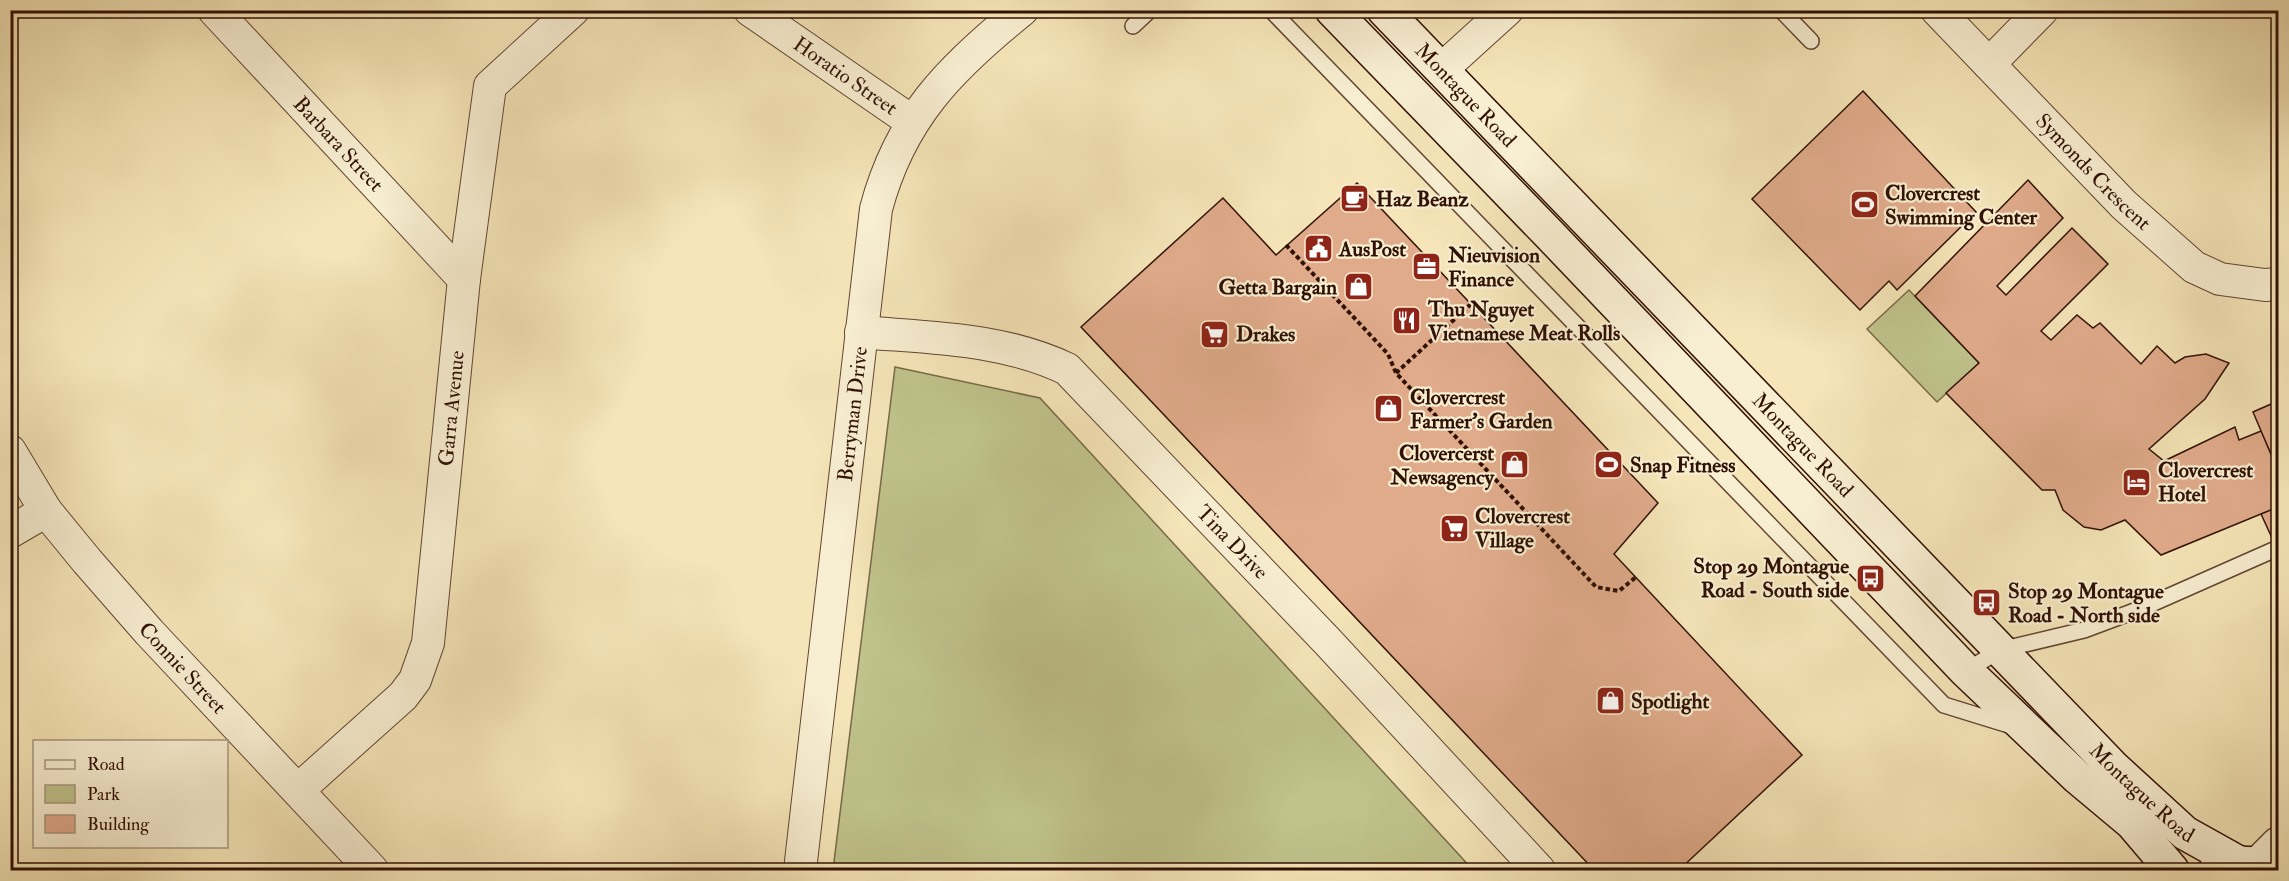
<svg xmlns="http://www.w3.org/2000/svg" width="2289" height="881" font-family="'IM FELL Double Pica',serif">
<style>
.green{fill:#c0c38c;stroke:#786a48;stroke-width:1.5}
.building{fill:#e0ab8b;stroke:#301105;stroke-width:1.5}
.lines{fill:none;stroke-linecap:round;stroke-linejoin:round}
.service-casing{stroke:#614632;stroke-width:18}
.minor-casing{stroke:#614632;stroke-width:34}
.tertiary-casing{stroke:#614632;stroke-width:36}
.secondary-casing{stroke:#301105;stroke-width:36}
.path{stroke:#301105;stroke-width:4;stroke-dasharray:4.5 3;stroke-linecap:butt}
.service{stroke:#f8eed1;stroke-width:15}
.minor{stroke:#f8eed1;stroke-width:32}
.tertiary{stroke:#f8eed1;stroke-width:33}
.secondary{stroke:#f8eed1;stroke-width:33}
.labels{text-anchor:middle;stroke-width:4.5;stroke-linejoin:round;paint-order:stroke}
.street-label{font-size:21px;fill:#301105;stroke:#f8eed1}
.poi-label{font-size:21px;font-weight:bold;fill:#301105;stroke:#f8eed1;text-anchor:start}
</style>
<rect width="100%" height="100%" fill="#f5e5b8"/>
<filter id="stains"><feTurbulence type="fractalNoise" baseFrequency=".00333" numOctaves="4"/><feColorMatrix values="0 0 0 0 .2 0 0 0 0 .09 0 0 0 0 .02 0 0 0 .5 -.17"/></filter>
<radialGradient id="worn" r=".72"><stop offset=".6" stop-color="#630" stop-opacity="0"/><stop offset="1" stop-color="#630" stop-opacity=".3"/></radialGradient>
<!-- green -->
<path class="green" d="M1909,290L1979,363L1937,402L1867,329Z
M895,367L1040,398L1473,870H833Z"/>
<!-- building -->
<path class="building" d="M1863,91L1976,212L1897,290L1889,281L1860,310L1752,199Z
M2028,180L2063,218L1997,286L2006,295L2072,228L2108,264L2041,331L2051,340L2077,315L2093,328L2100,323L2141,364L2157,346L2175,363L2185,357L2206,354L2229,363L2205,399L2149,449L2164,461L2235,427L2239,440L2261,431L2278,470V507L2161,555L2125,520L2101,530L2084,527L2063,510L2055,490H2042L1946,393L1979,363L1915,296Z
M1357,183L1658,503L1614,554L1802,755L1679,870H1594L1081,327L1223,198L1276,255Z
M2278,401V471L2253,412Z
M2278,507V551L2261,514Z"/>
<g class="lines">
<defs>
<path id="service" d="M1271,10L1944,705L2012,726
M1781,10L1811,41
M1133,26L1150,10
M1966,671L2000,650L2084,630L2140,609L2278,548"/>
<g id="minor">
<path id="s1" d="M214,10L464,279"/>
<path id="s2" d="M750,10L911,121"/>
<path id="s3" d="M1937,10L2124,205L2194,267L2220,279L2265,285L2278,284"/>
<path d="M1989,64L2042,10"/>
<path d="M1442,69L1507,10"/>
<path id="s4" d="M861,332C930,338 1003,338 1067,369L1328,642L1539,870"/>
<path id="s5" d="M10,451L46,511L87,561L149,632L372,870"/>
<path d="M10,532L46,511"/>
<path id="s6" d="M298,790L403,696L415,680L428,643L464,279L490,86L573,10"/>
<path id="s7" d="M800,870L876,209C900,118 950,68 1022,10"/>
</g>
<path id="tertiary" d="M2258,864L2278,844"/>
<g id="secondary">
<path d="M1332,10L1549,234L1966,671L2077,777L2132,823L2172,870"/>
<path id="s8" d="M1384,10L2113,767L2185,833L2237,862"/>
<path d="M2216,869C2236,861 2253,861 2272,870"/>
</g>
</defs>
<!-- service casing -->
<use href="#service" class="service-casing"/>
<!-- minor casing -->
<use href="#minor" class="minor-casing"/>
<!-- tertiary casing -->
<use href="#tertiary" class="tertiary-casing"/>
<!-- secondary casing -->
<use href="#secondary" class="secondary-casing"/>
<!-- path -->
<path class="path" d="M1286,245L1388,354L1396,373L1596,587L1619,591L1636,577
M1396,373L1471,304"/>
<!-- service -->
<use href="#service" class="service"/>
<!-- minor -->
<use href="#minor" class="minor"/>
<!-- tertiary -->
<use href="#tertiary" class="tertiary"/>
<!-- secondary -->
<use href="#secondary" class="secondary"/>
</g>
<!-- icons -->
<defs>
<symbol id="cafe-square" viewBox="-11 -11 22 22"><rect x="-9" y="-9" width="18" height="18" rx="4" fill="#8f2418" stroke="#f8eed1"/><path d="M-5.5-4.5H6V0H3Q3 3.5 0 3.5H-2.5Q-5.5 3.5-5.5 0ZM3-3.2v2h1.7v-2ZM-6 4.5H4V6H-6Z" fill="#fff"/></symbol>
<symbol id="stadium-square" viewBox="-11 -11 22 22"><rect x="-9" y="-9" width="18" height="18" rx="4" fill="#8f2418" stroke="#f8eed1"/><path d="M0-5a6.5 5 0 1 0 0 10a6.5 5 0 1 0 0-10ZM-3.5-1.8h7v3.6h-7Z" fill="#fff"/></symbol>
<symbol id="civic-square" viewBox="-11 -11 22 22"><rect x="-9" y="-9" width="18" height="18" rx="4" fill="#8f2418" stroke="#f8eed1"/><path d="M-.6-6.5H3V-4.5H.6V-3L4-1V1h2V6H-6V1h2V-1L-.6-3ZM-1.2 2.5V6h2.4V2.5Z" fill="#fff"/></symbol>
<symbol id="office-square" viewBox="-11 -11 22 22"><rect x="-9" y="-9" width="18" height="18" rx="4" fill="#8f2418" stroke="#f8eed1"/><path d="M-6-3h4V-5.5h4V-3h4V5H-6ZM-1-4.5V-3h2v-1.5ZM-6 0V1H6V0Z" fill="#fff"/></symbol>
<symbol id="shop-square" viewBox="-11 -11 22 22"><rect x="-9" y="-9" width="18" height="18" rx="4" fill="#8f2418" stroke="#f8eed1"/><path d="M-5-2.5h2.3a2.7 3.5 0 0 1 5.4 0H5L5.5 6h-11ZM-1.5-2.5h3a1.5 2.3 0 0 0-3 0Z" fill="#fff"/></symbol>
<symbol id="restaurant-square" viewBox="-11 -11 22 22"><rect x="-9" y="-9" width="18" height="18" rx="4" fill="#8f2418" stroke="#f8eed1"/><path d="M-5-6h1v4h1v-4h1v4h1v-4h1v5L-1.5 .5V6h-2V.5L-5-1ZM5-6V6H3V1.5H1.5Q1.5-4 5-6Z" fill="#fff"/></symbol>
<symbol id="supermarket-square" viewBox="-11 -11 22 22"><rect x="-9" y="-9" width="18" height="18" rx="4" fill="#8f2418" stroke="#f8eed1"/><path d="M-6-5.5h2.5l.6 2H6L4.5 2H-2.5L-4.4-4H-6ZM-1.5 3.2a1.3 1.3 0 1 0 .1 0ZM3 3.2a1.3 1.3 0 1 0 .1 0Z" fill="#fff"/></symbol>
<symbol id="hotel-square" viewBox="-11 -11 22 22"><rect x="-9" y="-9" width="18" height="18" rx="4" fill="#8f2418" stroke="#f8eed1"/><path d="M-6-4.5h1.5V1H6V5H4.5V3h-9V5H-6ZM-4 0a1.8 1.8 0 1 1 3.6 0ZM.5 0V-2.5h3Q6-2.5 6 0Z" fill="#fff"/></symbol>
<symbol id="bus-square" viewBox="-11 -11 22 22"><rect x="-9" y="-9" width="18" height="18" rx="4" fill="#8f2418" stroke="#f8eed1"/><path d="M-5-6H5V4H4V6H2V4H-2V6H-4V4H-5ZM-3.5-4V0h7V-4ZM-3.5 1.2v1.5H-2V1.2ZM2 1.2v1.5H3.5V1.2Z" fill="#fff"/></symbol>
</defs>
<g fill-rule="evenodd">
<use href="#cafe-square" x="1338" y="182" width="33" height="33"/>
<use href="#stadium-square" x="1848" y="188" width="33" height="33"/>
<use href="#civic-square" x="1302" y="232" width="33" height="33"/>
<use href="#office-square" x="1410" y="250" width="33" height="33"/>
<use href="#shop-square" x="1342" y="270" width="33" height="33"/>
<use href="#restaurant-square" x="1390" y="304" width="33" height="33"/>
<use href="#supermarket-square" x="1198" y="318" width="33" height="33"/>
<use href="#shop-square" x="1372" y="392" width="33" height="33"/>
<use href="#shop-square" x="1498" y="448" width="33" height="33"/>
<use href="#stadium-square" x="1592" y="448" width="33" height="33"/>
<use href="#hotel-square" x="2120" y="466" width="33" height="33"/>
<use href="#supermarket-square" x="1438" y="512" width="33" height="33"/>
<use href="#bus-square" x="1854" y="562" width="33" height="33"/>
<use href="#bus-square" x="1970" y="586" width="33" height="33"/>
<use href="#shop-square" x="1594" y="684" width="33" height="33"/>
</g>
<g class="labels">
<!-- street labels -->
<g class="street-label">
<text dy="7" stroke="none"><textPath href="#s2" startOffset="116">Horatio Street</textPath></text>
<text dy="7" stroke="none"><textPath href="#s8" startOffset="118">Montague Road</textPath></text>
<text dy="7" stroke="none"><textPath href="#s1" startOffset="183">Barbara Street</textPath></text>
<text dy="7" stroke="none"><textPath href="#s3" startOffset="225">Symonds Crescent</textPath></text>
<text dy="7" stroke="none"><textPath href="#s6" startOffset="436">Garra Avenue</textPath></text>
<text dy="7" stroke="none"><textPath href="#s7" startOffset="459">Berryman Drive</textPath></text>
<text dy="7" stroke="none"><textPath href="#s8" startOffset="604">Montague Road</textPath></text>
<text dy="7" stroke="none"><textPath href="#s4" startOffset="450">Tina Drive</textPath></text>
<text dy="7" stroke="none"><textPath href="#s5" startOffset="278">Connie Street</textPath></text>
<text dy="7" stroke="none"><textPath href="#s8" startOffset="1090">Montague Road</textPath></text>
</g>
<!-- poi labels -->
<g class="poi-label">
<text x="1885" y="200">Clovercrest<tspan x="1885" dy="24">Swimming Center</tspan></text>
<text x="1376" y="206">Haz Beanz</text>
<text x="1339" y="256">AusPost</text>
<text x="1448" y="262">Nieuvision<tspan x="1448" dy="24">Finance</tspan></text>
<text x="1337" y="294" text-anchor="end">Getta Bargain</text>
<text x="1428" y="316">Thu Nguyet<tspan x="1428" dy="24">Vietnamese Meat Rolls</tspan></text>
<text x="1236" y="341">Drakes</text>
<text x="1410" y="404">Clovercrest<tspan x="1410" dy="24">Farmer's Garden</tspan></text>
<text x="1494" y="460" text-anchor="end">Clovercerst<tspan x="1494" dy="24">Newsagency</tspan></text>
<text x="1630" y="472">Snap Fitness</text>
<text x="2158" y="477">Clovercrest<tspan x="2158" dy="24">Hotel</tspan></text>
<text x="1475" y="523">Clovercrest<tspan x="1475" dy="24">Village</tspan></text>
<text x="1849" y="573" text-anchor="end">Stop 29 Montague<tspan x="1849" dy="24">Road - South side</tspan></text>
<text x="2008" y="598">Stop 29 Montague<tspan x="2008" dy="24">Road - North side</tspan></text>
<text x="1631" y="708">Spotlight</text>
</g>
</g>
<!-- margin -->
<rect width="2289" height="881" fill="none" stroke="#f5e5b8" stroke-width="36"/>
<rect x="12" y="12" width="2265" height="857" fill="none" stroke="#301105" stroke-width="3"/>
<rect x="18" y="18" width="2253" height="845" fill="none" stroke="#301105" stroke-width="1.5"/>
<!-- legend -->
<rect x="33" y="740" width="195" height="108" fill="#f8eed1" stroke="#a8967f" stroke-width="1.5"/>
<rect x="45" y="760" width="30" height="9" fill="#f8eed1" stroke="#a8967f" stroke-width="1.5"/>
<text x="87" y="770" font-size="18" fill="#301105">Road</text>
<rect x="45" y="785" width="30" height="18" fill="#c0c38c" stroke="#a8967f" stroke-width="1.5"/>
<text x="87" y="800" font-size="18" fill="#301105">Park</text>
<rect x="45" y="815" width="30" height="18" fill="#e0ab8b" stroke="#a8967f" stroke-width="1.5"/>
<text x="87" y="830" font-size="18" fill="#301105">Building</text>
<rect width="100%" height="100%" filter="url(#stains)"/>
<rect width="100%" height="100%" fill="url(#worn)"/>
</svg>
